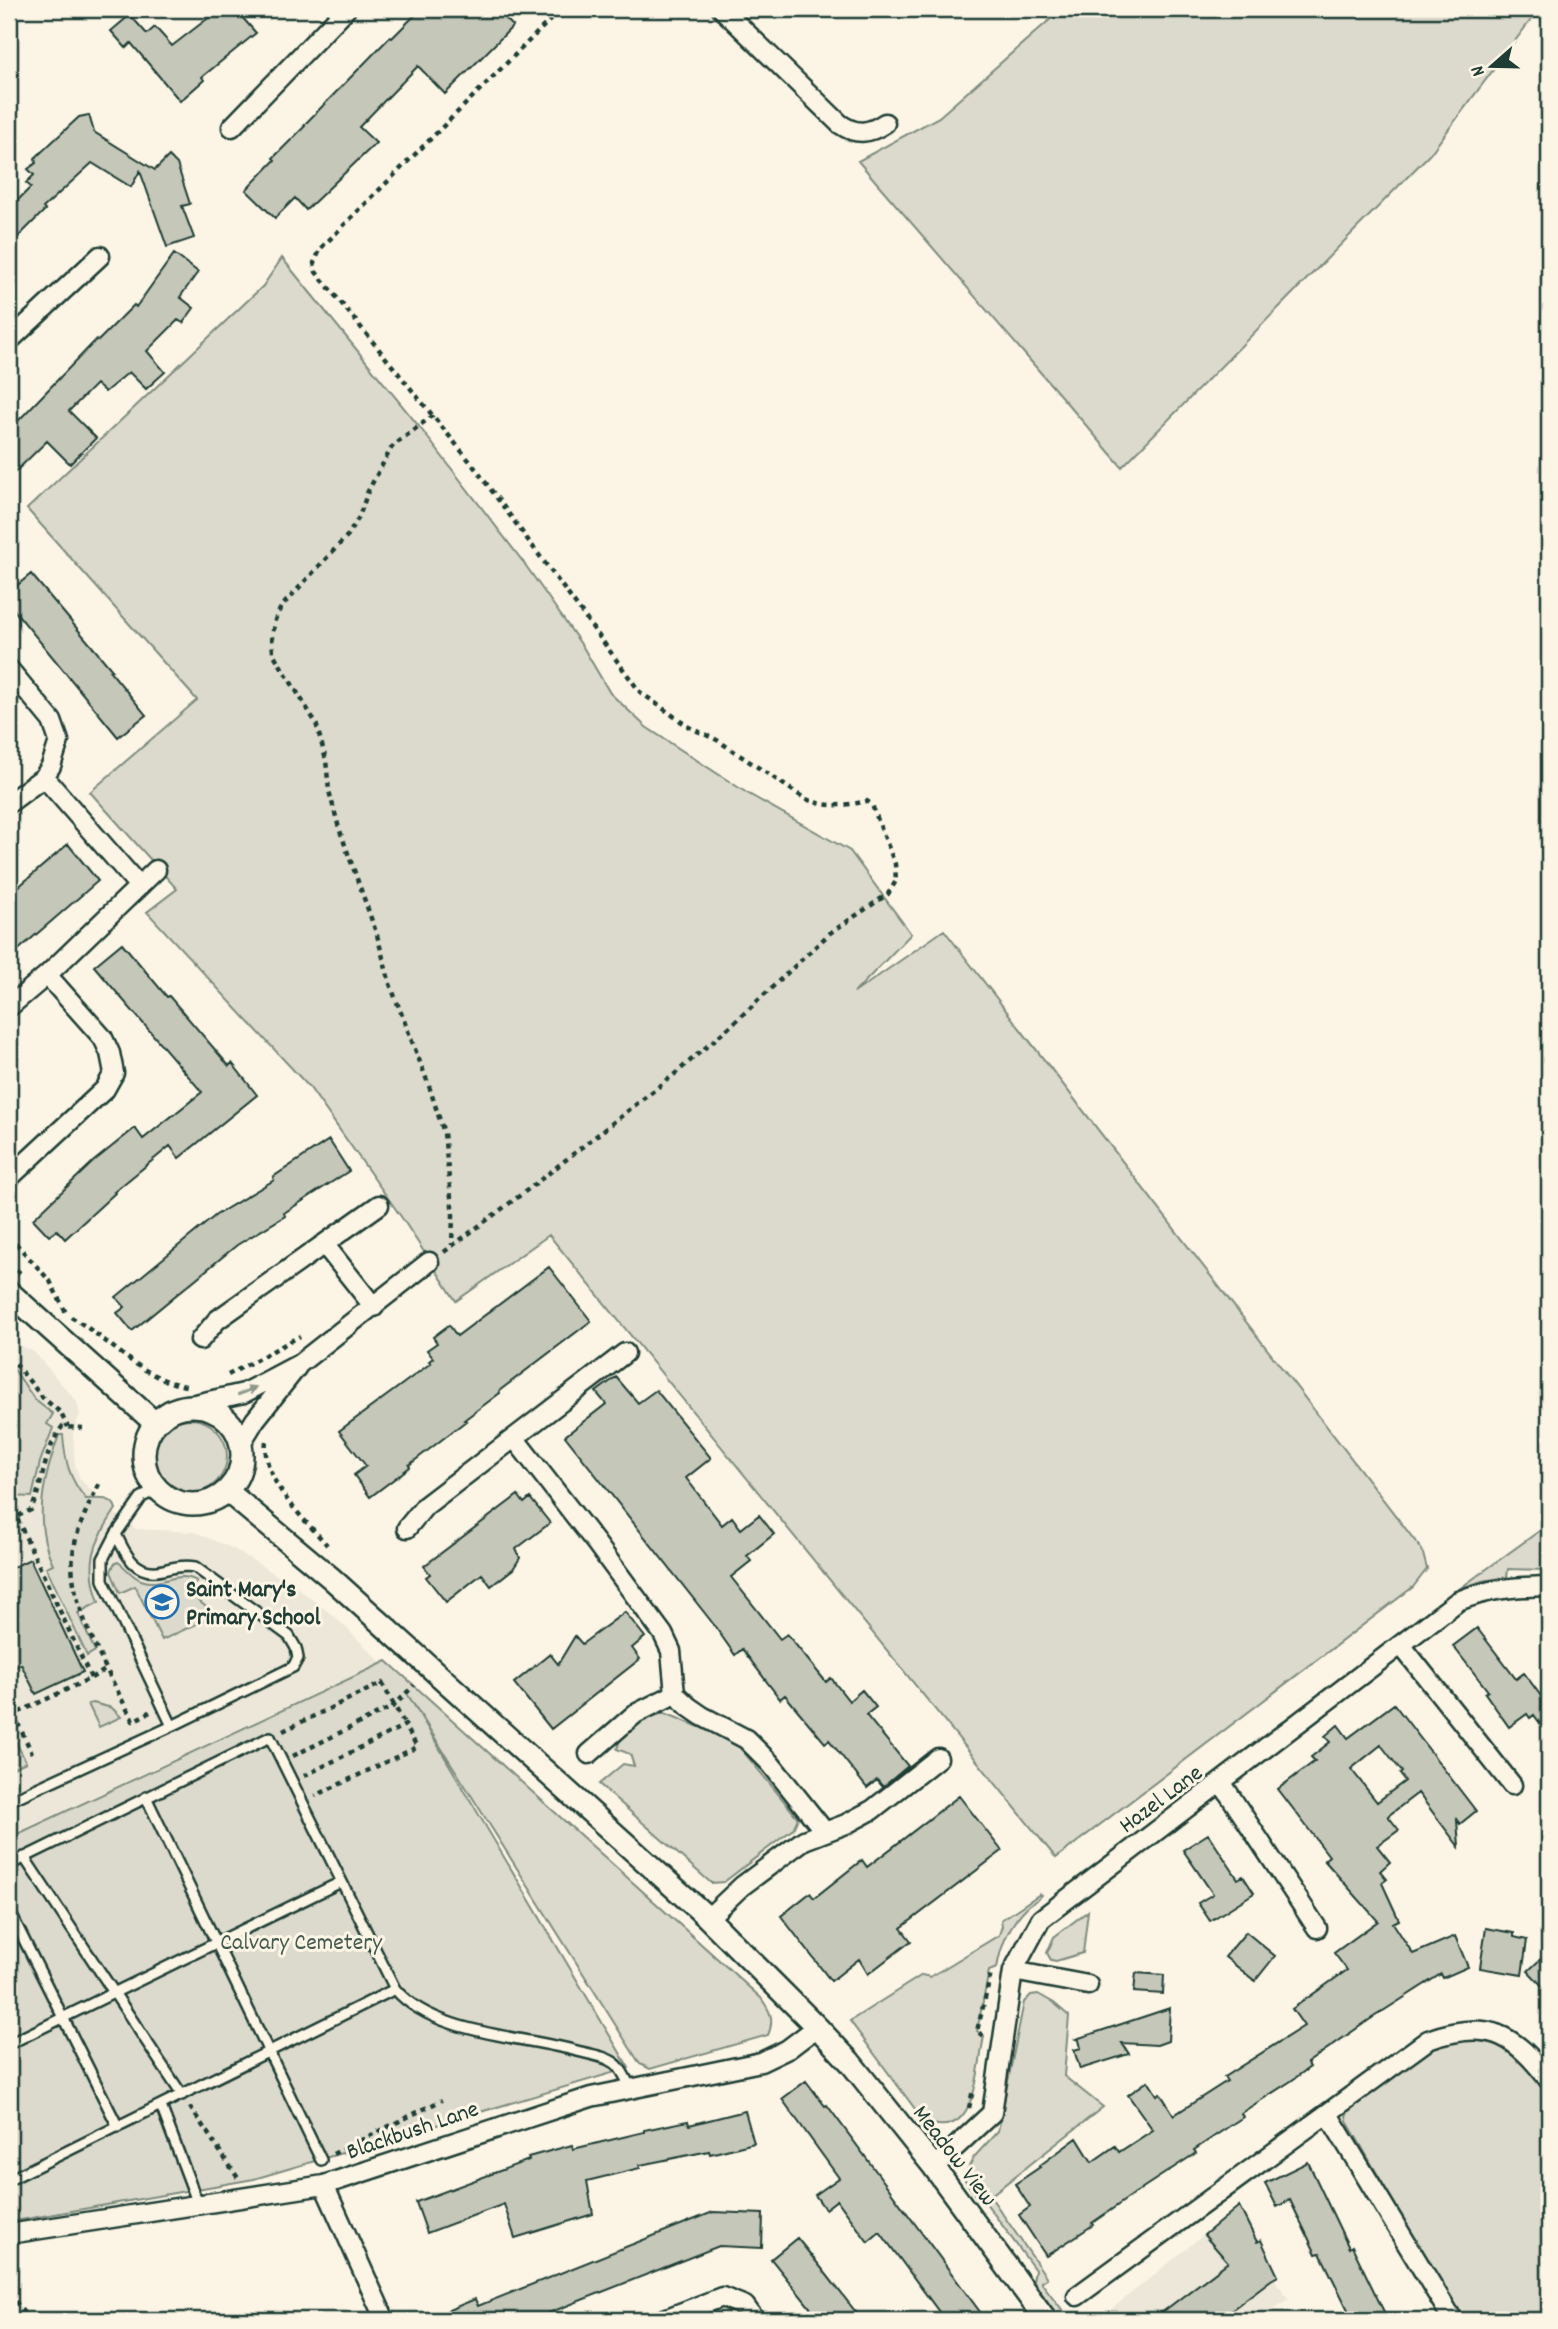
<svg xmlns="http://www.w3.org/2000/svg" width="1558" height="2329" font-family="Dekko,sans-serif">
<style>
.built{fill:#ece7d8}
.green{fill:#dcdacc;stroke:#7e8c80;stroke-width:2}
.building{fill:#c5c7b9;stroke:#1f3d34;stroke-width:2;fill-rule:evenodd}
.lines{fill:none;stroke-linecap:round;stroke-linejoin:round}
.service-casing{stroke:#1f3d34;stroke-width:14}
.minor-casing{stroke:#1f3d34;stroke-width:23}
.tertiary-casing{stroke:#1f3d34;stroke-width:26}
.path{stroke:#1f3d34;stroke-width:4.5;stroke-dasharray:5 5;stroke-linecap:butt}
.service{stroke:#fcf5e5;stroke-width:9}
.minor{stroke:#fcf5e5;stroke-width:18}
.tertiary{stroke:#fcf5e5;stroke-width:21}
.oneway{fill:#8e998c}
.labels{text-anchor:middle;stroke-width:6;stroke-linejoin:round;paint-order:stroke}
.poi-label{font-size:24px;font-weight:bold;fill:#1f3d34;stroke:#fcf5e5;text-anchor:start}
.street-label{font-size:24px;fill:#1f3d34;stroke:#fcf5e5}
.park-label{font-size:24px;fill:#455c52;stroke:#fcf5e5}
</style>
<rect width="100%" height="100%" fill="#fcf5e5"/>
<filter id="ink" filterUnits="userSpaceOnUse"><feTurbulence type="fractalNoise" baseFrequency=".0143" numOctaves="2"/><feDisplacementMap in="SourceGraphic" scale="14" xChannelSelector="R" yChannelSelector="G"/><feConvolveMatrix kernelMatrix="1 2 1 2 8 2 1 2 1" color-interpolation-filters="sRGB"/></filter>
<g filter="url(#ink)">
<!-- built -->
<path class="built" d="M9,1340L34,1352L77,1402L80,1414L73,1433L75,1464L80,1479L112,1511L136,1529L194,1532L234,1549L296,1587L335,1617L381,1662L9,1836Z
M1227,2216L1289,2299L1256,2320H1098Z"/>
<!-- green -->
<path class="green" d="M1062,9H1539L1430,154L1122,467L858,161L939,117Z
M282,258L418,425L524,563L583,647L610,693L646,727L747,793L850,851L911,934L854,993L944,930L1422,1550L1427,1569L1413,1587L1056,1858L549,1235L456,1301L402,1218L310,1088L147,912L177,889L90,792L197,700L27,509L263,286Z
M9,1362L35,1400L53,1414L47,1424L53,1428L40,1462L32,1497L11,1496L9,1489Z
M153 1456a37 37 0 1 1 74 0a37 37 0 1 1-74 0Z
M59,1435H63C65,1461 69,1479 86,1499C98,1499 113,1496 116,1509C94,1542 85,1563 99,1602L78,1613L95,1651L87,1656L46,1567L53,1564C32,1522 44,1477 59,1435Z
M1549,1524V1570L1508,1569L1507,1577L1482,1581L1459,1589Z
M118,1562C126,1567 131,1576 141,1580C161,1588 176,1569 197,1581L189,1593L216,1615L162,1640L135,1586L120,1593L111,1572L114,1564Z
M387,1661L761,1998C770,2011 775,2019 768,2035L650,2069L640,2064L408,1695L629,2068L254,2179L9,2222V1838Z
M93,1703L112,1708L121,1717L99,1727L88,1704Z
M665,1713L729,1739L738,1745L798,1818L793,1829L724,1882L711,1883L599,1784L623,1764L634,1766L630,1754L617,1749C620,1731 648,1716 665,1713Z
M9,1728L26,1762L9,1770Z
M1040,1894L1042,1895C1038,1900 1033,1902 1028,1906C1010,1923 1001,1944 997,1968L989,1971L977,2031L984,2036C977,2069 977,2144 924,2121L850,2021L922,1975L930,1977L999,1935L1002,1926L1001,1920Z
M1088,1911L1083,1953L1056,1961L1051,1960L1047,1953L1054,1937Z
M1038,1994L1054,2003L1069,2016L1064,2076L1103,2107L990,2196L1047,2278L1041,2282L1070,2320H1061L1033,2281L1035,2270L983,2199L977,2198L965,2180L967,2170L974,2157L998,2131L1024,2002L1031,1995Z
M1469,2039L1501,2045L1515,2054L1549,2097V2320H1463L1436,2276L1348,2123L1346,2116L1350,2109C1386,2081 1422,2043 1469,2039Z"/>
<!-- building -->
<path class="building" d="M220,9H235L256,33L202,77L204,80L180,101L131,43L126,48L111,31L130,15L147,34L155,27L172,46Z
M421,9H496L513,26L445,94L418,66L359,127L376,143L306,210L295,198L275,218L246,190L275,160L273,158L305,126L304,125L390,37L392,38Z
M89,115L94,132L155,170L169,156L177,164L190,204L182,206L194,238L167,247L140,171L131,187L92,163L43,208L45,210L9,246V209L31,187L26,183L34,175L28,169L36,163L35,158L79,117Z
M174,254L198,272L180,297L194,308L183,323L178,320L147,351L165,372L146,389L129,372L105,392L96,384L69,411L96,438L70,464L47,441L9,478V411L18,421L96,340L98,341L134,305L136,307Z
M31,574L112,670L110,671L146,715L118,737L9,604V592Z
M68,844L98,881L9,958V895Z
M122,943L167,997L169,996L229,1066L232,1063L257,1095L179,1158L170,1146L114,1192L115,1193L65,1239L57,1230L49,1236L33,1219L94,1161L135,1128L143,1139L202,1092L94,966Z
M329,1140L349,1171L284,1213L285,1216L237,1245L132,1331L117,1313L125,1307L116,1297L216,1215L274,1180L273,1177Z
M549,1267L591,1321L499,1391L500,1393L464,1420L466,1421L409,1465L410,1467L370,1497L354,1475L366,1466L339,1431L431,1363L429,1361L433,1358L427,1350L437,1343L433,1337L449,1325L457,1336Z
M616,1377L638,1403L656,1390L711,1458L686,1478L722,1525L732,1517L741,1529L759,1515L774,1534L747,1556L751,1561L731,1577L780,1639L787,1634L826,1682L831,1678L849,1701L862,1690L876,1707L866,1715L908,1766L883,1787L877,1780L867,1788L829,1740L825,1743L785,1695L780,1699L742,1649L735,1655L711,1621L565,1436L606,1404L596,1392Z
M518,1495L524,1503L530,1498L550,1523L516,1549L520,1558L513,1569L491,1586L482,1574L446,1602L426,1577L430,1574L424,1566Z
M30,1559L83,1672L36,1694L21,1664L9,1670V1569Z
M625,1612L645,1637L632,1648L640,1659L551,1729L514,1683L550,1654L558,1664L575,1636L582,1644Z
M1477,1628L1516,1679L1524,1673L1549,1707V1736L1534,1715L1530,1718L1527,1714L1509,1727L1485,1693L1488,1691L1453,1646Z
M1394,1704L1476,1811L1460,1824L1457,1820L1459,1847L1418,1793L1388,1816L1399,1830L1377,1846L1390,1862L1380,1871L1387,1879L1382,1883L1399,1920L1393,1923L1413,1954L1455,1936L1468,1967L1443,1978L1441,1974L1369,2020L1307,2063L1310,2067L1291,2081L1241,2113L1243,2117L1194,2150L1196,2153L1144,2187L1092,2223L1093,2225L1046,2256L1019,2215L1030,2207L1015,2184L1040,2167L1039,2166L1077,2138L1092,2162L1115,2146L1119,2152L1153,2130L1128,2095L1148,2081L1157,2095L1160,2093L1174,2115L1227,2081L1224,2077L1304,2026L1292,2009L1347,1970L1334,1953L1378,1921L1324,1860L1329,1856L1278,1789L1315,1761L1311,1757L1330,1742L1325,1736L1338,1725L1348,1738ZM1381,1745L1402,1772L1400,1774L1405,1781L1377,1802L1351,1769Z
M959,1796L1002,1851L901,1928L911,1941L868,1974L859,1959L831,1981L781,1916L810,1893L814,1898L862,1860L867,1867Z
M1208,1834L1238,1879L1243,1876L1254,1893L1210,1921L1198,1903L1213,1894L1183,1850Z
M1486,1928L1514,1933V1937L1527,1940L1522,1975L1480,1968Z
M1246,1932L1275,1956L1255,1981L1225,1957Z
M1549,1951V1993L1528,1971Z
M1136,1973L1164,1975L1163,1994L1134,1992Z
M1170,2008L1168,2041L1157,2045L1122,2043L1129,2054L1080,2069L1074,2050L1081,2048L1079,2040L1076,2039Z
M806,2081L825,2106L827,2105L986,2320H945L880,2232L868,2242L837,2200L825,2209L815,2195L839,2178L782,2099Z
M745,2111L754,2143L710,2154L709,2151L640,2165V2168L587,2181L593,2214L515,2238L504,2204L427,2233L416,2202L529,2160L528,2157L572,2145L573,2149L644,2132V2130L688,2121L689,2125Z
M1308,2162L1349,2248L1352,2246L1388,2320H1353L1320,2253L1316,2254L1290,2200L1277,2207L1265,2183Z
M1239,2206L1257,2242L1261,2240L1278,2276L1271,2280L1218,2320H1152L1228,2262L1204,2235Z
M713,2212L763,2214L762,2248L719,2246L531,2320H425L475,2299L478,2306Z
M797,2238L823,2270L862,2320H820L771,2259Z"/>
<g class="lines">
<defs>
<path id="service" d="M158,1489L142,1497L116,1534C125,1554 136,1577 163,1570C174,1567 184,1565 195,1567L289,1636L296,1648L298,1658L293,1667L172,1726
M146,1797L321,2160
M9,1801L172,1726L103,1580V1559L116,1534
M24,1857L182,2095
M9,1865L270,1737L395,1989L9,2180
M9,1910L118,2127
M395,1989C433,2034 522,2036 577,2051C589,2054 607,2056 617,2065C623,2071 627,2081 631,2089
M9,2044L341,1882
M161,2106L198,2204"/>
<path id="minor" d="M722,9L840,124C856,135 869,134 885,123
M232,127L346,9
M9,341L100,256
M9,669L52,721L59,741L51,766L44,777L9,803
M44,777L139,886
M9,1007L47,975L156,870
M9,1178L105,1089L114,1073L110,1053L103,1038L47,975
M324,1244L374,1307
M200,1340L217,1320L379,1205
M191,1405L244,1393L299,1364L429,1262
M515,1439L596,1543L663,1634L671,1651L675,1694L689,1707L702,1716L746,1739L770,1763L825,1832
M241,1443L255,1420L297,1367
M407,1528L425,1506L625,1353
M1401,1645L1512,1785
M589,1754L635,1714L675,1694
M1221,1782L1317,1928
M708,1918L742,1886L804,1840L846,1824L872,1810L938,1758
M1013,1971L1088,1985
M1328,2114L1453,2320
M934,2167L992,2113L1013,1971L1041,1919L1458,1601C1491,1588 1515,1587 1549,1586
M324,2185L385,2320
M9,2234L324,2185L591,2097L761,2062L788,2049L817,2027
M1077,2296L1428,2040C1486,2019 1513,2032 1549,2080
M662,2320L722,2297L745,2306L755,2320"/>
<path id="tertiary" d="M9,1292L155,1423
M144 1455a49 49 0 1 1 98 0a49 49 0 1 1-98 0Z
M227,1491L331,1578L708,1918L817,2027L850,2062L934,2167L1046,2320"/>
</defs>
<!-- service casing -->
<use href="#service" class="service-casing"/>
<!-- minor casing -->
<use href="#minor" class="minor-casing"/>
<!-- tertiary casing -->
<use href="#tertiary" class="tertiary-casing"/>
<!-- path -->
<path class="path" d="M433,415L392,447L368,491L359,517L348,535L281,607L275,620L272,636L273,653L316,723L326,760L329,791L339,828L377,935L390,984L428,1083L444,1133L453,1215L452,1245
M9,1210L13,1215L9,1219
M9,1236L50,1281L66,1313
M444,1252L530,1188L676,1073L734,1023L830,933L888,894L896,881L895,864L872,805L867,801C845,806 825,808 804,798L717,740L689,727L640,692L472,464L316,272L314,263L321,248L561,9
M9,1263L20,1273
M71,1317C109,1339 142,1379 186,1386
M9,1356L43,1398L60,1412L68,1427
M228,1375L300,1336
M266,1441C261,1481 303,1517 327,1545
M99,1484C88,1507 76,1529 73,1555C66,1602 112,1679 133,1721L150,1712
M9,1501L91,1678L9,1717
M9,1520L31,1510C44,1483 43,1452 62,1427L83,1428
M91,1678L107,1669
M9,1705L32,1753
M283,1731L382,1683L405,1725
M293,1756L394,1706L414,1685
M304,1776L405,1725L417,1747L315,1796
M983,2036L977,2031L991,1974
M190,2107L240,2181
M969,2108L973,2090
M333,2154L442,2100
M9,2293L29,2320"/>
<!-- service -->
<use href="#service" class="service"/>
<!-- minor -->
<use href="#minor" class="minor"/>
<!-- tertiary -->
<use href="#tertiary" class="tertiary"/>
</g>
<!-- one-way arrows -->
<defs><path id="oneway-solid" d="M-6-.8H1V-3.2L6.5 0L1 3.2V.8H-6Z" transform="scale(1.75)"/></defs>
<use class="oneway" href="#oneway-solid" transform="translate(247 1391) rotate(-24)"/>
</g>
<!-- icons -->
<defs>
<symbol id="school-ring" viewBox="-11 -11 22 22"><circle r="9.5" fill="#fcf5e5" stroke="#1f6fb2" stroke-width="1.5"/><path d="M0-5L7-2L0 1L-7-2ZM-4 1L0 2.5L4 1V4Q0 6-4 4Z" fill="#1f6fb2"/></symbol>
</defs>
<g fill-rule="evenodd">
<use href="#school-ring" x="143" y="1583" width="38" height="38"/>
</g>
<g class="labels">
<!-- poi labels -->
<g class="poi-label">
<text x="186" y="1596">Saint Mary's<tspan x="186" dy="28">Primary School</tspan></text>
</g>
<!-- street labels -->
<g class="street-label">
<text transform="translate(1160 1798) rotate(-37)" y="8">Hazel Lane</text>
<text transform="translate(412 2129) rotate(-19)" y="8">Blackbush Lane</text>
<text transform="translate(956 2155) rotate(52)" y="8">Meadow View</text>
</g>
<!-- park labels -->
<g class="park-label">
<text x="301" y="1949">Calvary Cemetery</text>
</g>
</g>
<!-- margin -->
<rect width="1558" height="2329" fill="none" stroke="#fcf5e5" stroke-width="35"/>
<rect x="18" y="18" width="1523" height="2294" fill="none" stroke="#1f3d34" stroke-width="2.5" filter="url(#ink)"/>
<!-- north arrow -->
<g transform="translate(1492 66) rotate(250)" stroke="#fcf5e5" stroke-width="5" paint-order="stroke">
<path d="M0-5L12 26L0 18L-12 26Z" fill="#1f3d34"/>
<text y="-10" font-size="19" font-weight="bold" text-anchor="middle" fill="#1f3d34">N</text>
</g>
</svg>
